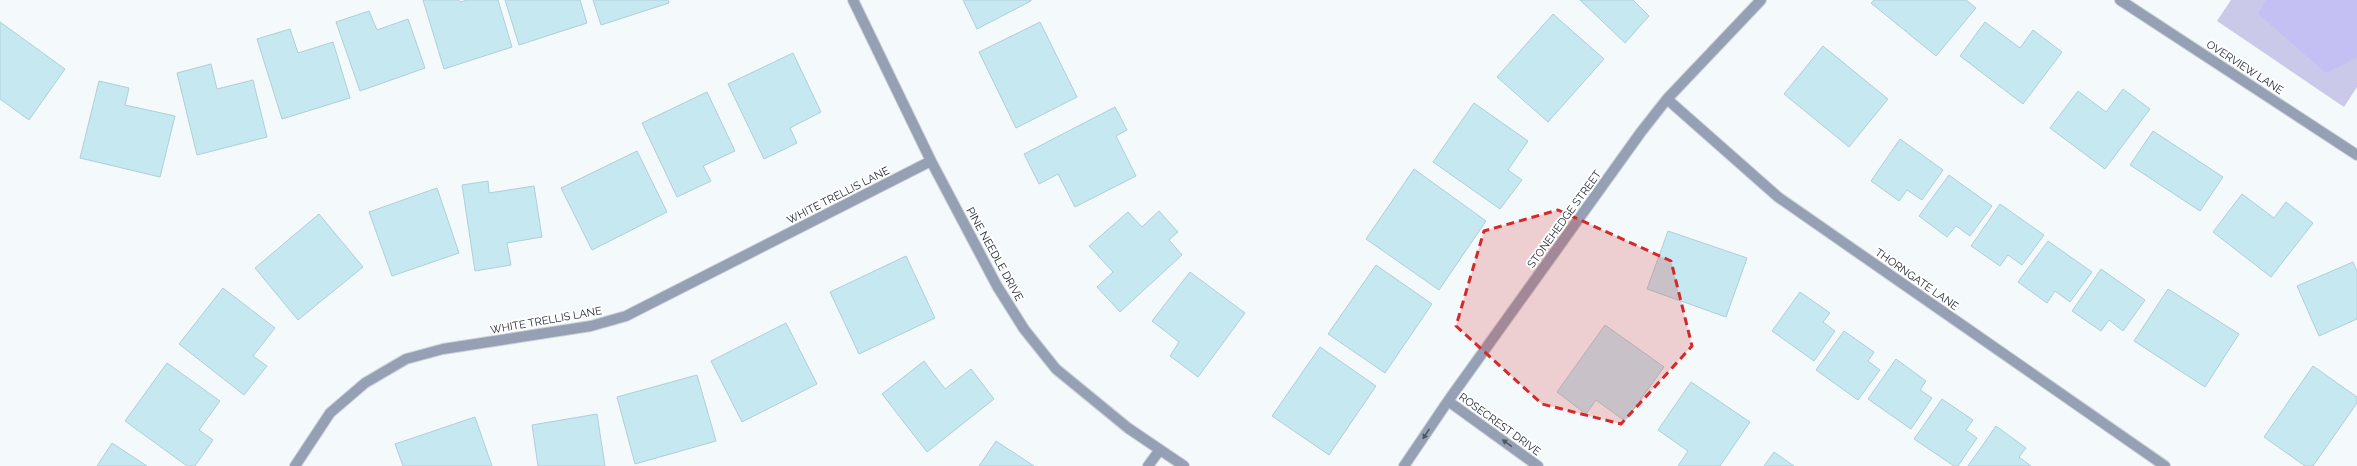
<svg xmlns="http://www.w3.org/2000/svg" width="2357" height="466" font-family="Raleway,sans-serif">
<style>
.green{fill:#cbc9e9}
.forest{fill:#c4c0f4}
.building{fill:#c6e8f0;stroke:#afcfd8}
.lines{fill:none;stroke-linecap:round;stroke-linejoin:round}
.minor-casing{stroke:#cdd3d7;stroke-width:12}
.minor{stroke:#96a0b5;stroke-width:10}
.oneway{fill:#4d5764}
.marked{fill:#d62828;fill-opacity:0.2;stroke:#d62828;stroke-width:3;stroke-dasharray:8 5;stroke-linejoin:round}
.labels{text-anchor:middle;stroke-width:4;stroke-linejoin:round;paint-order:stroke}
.street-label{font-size:11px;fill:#1d272e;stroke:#fff}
</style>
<rect width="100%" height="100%" fill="#f4f9fc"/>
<!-- green -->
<path class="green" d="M2231,0H2357V87L2344,107L2217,21Z"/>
<!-- forest -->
<path class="forest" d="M2266,0H2357V58L2326,73L2258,14Z"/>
<!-- building -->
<path class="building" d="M423,0H459L460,2L468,0H498L512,47L444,69Z
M505,0H580L587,23L519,45Z
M593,0H668L669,3L601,25Z
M963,0H1031V1L977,29Z
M1580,0H1633L1649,16L1625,43Z
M1874,0H1966L1976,8L1936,56L1871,3Z
M369,11L377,30L408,19L425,68L360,91L336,22Z
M1553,14L1604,59L1548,122L1497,77Z
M0,22L65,69L29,120L0,99Z
M1040,22L1077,97L1016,128L979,52Z
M1985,22L2020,48L2033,30L2062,52L2023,104L1960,56Z
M290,29L298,53L333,42L350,98L282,119L257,39Z
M1823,46L1888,99L1849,147L1784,94Z
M793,53L821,112L790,128L797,143L764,159L728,84Z
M211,64L217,89L253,80L267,137L197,155L177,73Z
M99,81L129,88L125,105L175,116L160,177L80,158Z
M2123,89L2150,109L2105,169L2050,128L2078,91L2106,112Z
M707,92L735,151L703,166L711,181L677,197L642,123Z
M1474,103L1528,141L1508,170L1522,180L1500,209L1433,162Z
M1115,107L1127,130L1116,136L1136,176L1075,207L1058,174L1039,184L1024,154Z
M2153,131L2223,177L2200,211L2130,165Z
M1900,139L1943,170L1922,200L1907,190L1899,201L1871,181Z
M637,151L667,212L592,250L561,188Z
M1414,169L1486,221L1439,290L1366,239Z
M1949,175L1992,206L1970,236L1956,226L1947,237L1919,216Z
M488,181L489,193L534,186L542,237L507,243L511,265L475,271L462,185Z
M437,188L459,253L392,276L369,212Z
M2242,194L2274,218L2286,202L2313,223L2271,277L2213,232Z
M2000,204L2044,235L2022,265L2008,255L2000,266L1971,246Z
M1159,211L1178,232L1169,240L1182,255L1120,312L1097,287L1113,272L1089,246L1128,212L1142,227Z
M319,214L363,267L298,320L255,268Z
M1668,231L1747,258L1726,317L1647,289Z
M2048,241L2092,272L2070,302L2055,291L2047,303L2018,282Z
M906,256L935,318L859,354L830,292Z
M2353,262L2357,271V319L2319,336L2297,286Z
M1376,265L1432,304L1385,373L1328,334Z
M2101,269L2145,300L2123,331L2109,320L2101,331L2072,311Z
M1190,272L1245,313L1198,377L1170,356L1179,342L1152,321Z
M223,288L275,328L253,356L267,366L244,395L179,344Z
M2168,289L2239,334L2205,387L2134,341Z
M1800,292L1830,313L1823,322L1835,331L1814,361L1772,331Z
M786,323L817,384L742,422L711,361Z
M1605,325L1664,367L1625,421L1596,400L1586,414L1557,392Z
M1844,331L1874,352L1868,361L1880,370L1858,400L1816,370Z
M1320,347L1376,386L1329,455L1272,416Z
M1896,359L1926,381L1920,390L1932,398L1911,429L1868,399Z
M924,361L945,389L971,369L994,399L927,452L882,394Z
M167,363L220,401L199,430L213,440L195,466H187L125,421Z
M2313,366L2357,397V403L2313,466H2305L2264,437Z
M697,375L716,441L635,464L617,397Z
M1691,382L1750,422L1720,466H1678L1688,451L1658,430Z
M1942,399L1973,420L1966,430L1977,438L1958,466H1954L1914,439Z
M597,414L605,466H538L532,425Z
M475,417L492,466H403L395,444Z
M1996,426L2026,448L2019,457L2031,466H1968Z
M996,441L1034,466H979Z
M112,443L147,466H97Z
M1774,452L1794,466H1764Z"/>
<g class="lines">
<defs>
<path id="minor" d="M853,0L931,161L997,286L1024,329L1056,369L1128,428L1184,466
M2120,0L2357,155
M1667,99L1778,197L2165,466
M1448,401L1538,466
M295,466L330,413L365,383L406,359L443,349L591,326L626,316L931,161
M1148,466L1159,451
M1404,466L1448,401L1641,132L1667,99L1761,0"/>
</defs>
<!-- minor casing -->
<use href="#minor" class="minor-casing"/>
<!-- minor -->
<use href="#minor" class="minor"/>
</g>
<!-- one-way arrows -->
<defs><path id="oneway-solid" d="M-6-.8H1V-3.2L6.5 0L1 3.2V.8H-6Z"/></defs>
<g class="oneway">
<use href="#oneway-solid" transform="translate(1426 434) rotate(124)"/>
<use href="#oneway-solid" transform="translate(1507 443) rotate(-144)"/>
</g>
<!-- marked area -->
<path class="marked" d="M1558,210L1671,261L1692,346L1621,424L1542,404L1456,326L1484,231Z"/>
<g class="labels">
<!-- street labels -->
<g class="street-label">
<text transform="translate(2245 67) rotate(33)" y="4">OVERVIEW LANE</text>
<text transform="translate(838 195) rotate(-27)" y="4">WHITE TRELLIS LANE</text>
<text transform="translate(1564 219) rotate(-54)" y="4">STONEHEDGE STREET</text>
<text transform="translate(995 254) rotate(61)" y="4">PINE NEEDLE DRIVE</text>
<text transform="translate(1917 279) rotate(35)" y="4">THORNGATE LANE</text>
<text transform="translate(546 320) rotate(-10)" y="4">WHITE TRELLIS LANE</text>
<text transform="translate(1500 424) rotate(36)" y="4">ROSECREST DRIVE</text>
</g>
</g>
</svg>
